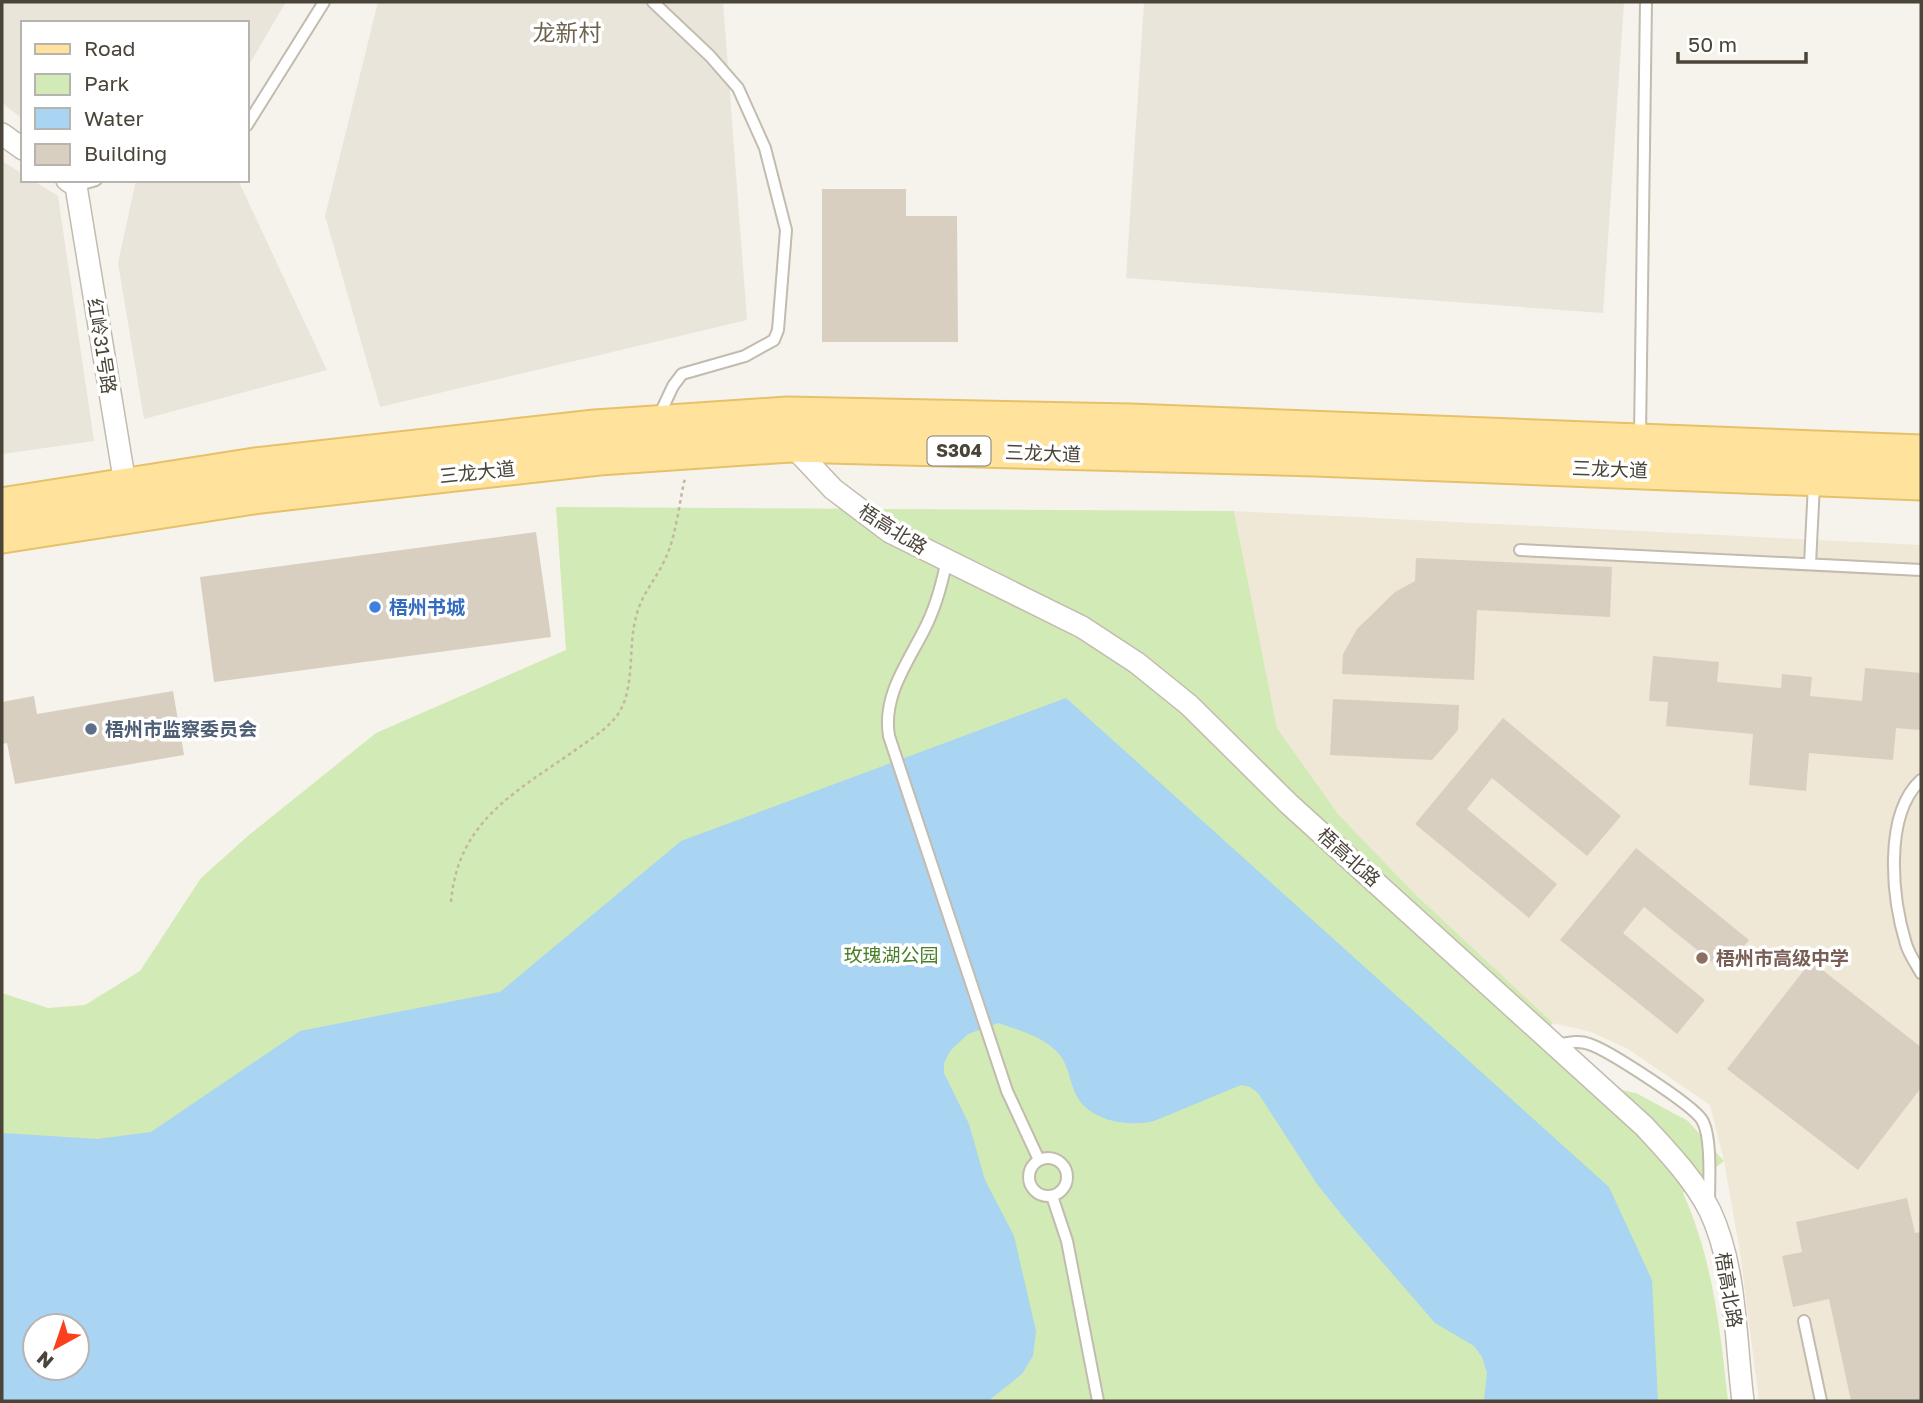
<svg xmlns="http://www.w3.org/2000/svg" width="1923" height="1403" font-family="'Golos Text','Noto Sans SC',sans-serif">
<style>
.residential{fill:#eae5da}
.education{fill:#efe8d6}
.green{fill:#d2eab5;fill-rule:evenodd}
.water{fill:#a9d4f2;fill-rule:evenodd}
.building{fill:#d8cfc1}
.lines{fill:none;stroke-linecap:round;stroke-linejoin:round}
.service-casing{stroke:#c2bbae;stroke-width:14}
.minor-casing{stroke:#c2bbae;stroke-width:24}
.primary-casing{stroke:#e6c16a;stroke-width:37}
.path{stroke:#c4b79f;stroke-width:2.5;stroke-dasharray:3.5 3.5;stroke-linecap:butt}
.service{stroke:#fff;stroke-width:10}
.minor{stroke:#fff;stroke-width:21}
.primary{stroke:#ffe39c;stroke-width:33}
.shop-dot{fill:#3f7fe0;stroke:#fff;stroke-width:2.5}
.service-dot{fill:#5c6f8a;stroke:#fff;stroke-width:2.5}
.education-dot{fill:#8d6e63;stroke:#fff;stroke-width:2.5}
.labels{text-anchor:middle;stroke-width:7;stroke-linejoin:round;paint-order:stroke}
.shield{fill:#fff;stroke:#817c74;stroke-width:2}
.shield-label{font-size:18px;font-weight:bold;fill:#4b4439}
.street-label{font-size:19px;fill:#4b4439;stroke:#fff}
.shop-label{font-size:19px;font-weight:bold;fill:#366cbe;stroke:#fff;text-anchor:start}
.service-label{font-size:19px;font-weight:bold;fill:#4e5e75;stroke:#fff;text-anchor:start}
.park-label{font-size:19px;fill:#4a7f2a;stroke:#fff}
.education-label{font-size:19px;font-weight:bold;fill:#785e54;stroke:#fff;text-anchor:start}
.quarter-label{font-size:23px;fill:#6e6250;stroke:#fff}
</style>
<rect width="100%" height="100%" fill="#f6f3ec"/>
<!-- residential -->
<path class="residential" d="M2,2H286L247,68V23H23V119L2,103Z
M378,2H723L747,320L380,407L325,216Z
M1144,2H1624L1603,313L1126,278Z
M2,161L23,174V180H32L58,196L94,441L2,454Z
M136,180H238L327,370L144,419L118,263Z"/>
<!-- education -->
<path class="education" d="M1234,511L1921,545V1401H1759L1740,1252L1724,1161L1710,1105L1628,1049L1591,1032L1553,1023L1414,893L1338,814L1277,728Z"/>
<!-- green -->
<path class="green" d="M556,507L1234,511L1277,728L1338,814L1414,893L1553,1023L1540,1039L1591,1084L1636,1093L1688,1121L1724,1161L1683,1193C1713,1260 1720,1328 1728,1401H2V993L48,1008L85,1005L140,971L201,878L249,835L376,733L566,650ZM35,1326H77V1368H35Z"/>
<!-- water -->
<path class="water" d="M1066,698L1609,1187L1652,1280L1658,1401H1484L1487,1373L1482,1357L1474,1346L1435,1323L1345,1219L1317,1184L1258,1093L1250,1087L1241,1085L1154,1121C1130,1127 1095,1122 1079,1100C1070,1087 1070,1068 1060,1055C1045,1037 1019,1030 998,1023L968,1034L950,1051L944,1063V1073L969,1124L985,1180L1014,1236L1036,1331L1033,1356L1022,1374L988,1401H2V1133L97,1139L151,1132L300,1031L500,992L681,841ZM35,1326H77V1368H35Z"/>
<!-- building -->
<path class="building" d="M822,189H906V216H957L958,342H822Z
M536,532L551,637L214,682L200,577Z
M1416,558L1612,567L1610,617L1477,610L1474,680L1342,674L1343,654L1357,629L1395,592L1415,581Z
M1653,656L1719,662L1717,682L1781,688L1782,674L1812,677L1810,696L1862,701L1865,668L1921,673L1920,730L1896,728L1893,760L1809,753L1806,791L1749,785L1753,734L1666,726L1668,702L1649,701Z
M173,691L184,755L15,784L7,743L2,744V702L34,696L37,714Z
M1333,699L1459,705L1458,730L1432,760L1330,755Z
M1503,718L1621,816L1587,856L1492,778L1467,809L1557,884L1529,918L1415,824Z
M1636,848L1749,940L1723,971L1644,907L1623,933L1705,1000L1677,1034L1560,940Z
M1811,961L1921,1047V1088L1858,1170L1727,1069Z
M1907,1198L1915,1233L1921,1232V1401H1851L1829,1299L1793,1307L1782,1256L1802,1252L1796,1222Z"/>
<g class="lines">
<defs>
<path id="service" d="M653,2L710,56L738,88L765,148L786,230L778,330L774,340L745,356L682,374L673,386L658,418
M247,125L324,2
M76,186L96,180
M1640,436L1646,2
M1520,550L1921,570
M947,560C942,582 937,603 927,624C910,660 882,694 889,736L1007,1091L1039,1160
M1810,564L1814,484
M1921,780C1883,815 1892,898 1906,944C1909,954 1916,964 1921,973
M1557,1045C1568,1043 1578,1040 1589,1044C1608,1050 1693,1105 1702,1120C1712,1136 1709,1182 1709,1202
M1029 1177a19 19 0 1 1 38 0a19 19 0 1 1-38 0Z
M1052,1196L1067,1241L1098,1401
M1804,1321L1821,1401"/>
<path id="minor" d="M2,134L23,149
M67,180L76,186L127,496
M789,442L833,489L890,532L1082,627L1137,663L1189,705L1289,804L1644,1126C1668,1152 1694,1179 1710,1211C1737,1269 1735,1339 1743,1401"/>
<path id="primary" d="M2,505L255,465L595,427L787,414L1130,421L1921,452
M2,536L260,496L599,458L790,445L1315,459L1921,483"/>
</defs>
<!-- service casing -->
<use href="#service" class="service-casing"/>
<!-- minor casing -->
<use href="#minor" class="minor-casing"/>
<!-- primary casing -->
<use href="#primary" class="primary-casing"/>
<!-- path -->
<path class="path" d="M451,902C458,818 520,790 581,746C594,737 612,725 620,711C635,684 628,646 636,617C641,594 658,577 667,555C677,531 679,503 685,478"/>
<!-- service -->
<use href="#service" class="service"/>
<!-- minor -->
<use href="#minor" class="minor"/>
<!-- primary -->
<use href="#primary" class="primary"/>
</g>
<!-- markers -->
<circle class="shop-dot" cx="375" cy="607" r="7"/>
<circle class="service-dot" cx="91" cy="729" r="7"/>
<circle class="education-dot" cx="1702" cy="958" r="7"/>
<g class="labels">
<!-- shield labels -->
<rect class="shield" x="927.5" y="436.5" width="63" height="29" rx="5"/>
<g class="shield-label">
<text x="959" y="457">S304</text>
</g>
<!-- street labels -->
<g class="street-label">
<text transform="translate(102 346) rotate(81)" y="7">红岭31号路</text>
<text transform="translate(1043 453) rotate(2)" y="7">三龙大道</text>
<text transform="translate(1610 469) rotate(2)" y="7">三龙大道</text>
<text transform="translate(477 472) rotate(-6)" y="7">三龙大道</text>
<text transform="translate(893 529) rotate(32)" y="7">梧高北路</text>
<text transform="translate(1349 857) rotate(42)" y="7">梧高北路</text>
<text transform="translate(1729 1290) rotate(80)" y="7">梧高北路</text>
</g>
<!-- shop labels -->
<g class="shop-label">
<text x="389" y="614">梧州书城</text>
</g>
<!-- service labels -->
<g class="service-label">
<text x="105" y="736">梧州市监察委员会</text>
</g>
<!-- park labels -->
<g class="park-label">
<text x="891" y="962">玫瑰湖公园</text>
</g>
<!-- education labels -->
<g class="education-label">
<text x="1716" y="965">梧州市高级中学</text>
</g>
<!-- quarter labels -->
<g class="quarter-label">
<text x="567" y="41">龙新村</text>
</g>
</g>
<!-- border -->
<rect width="1923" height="1403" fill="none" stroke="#4b4439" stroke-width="7"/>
<!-- legend -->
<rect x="21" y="21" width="228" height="161" fill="#ffffff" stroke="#b7b4b0" stroke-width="2"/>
<rect x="35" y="44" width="35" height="10" fill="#ffe39c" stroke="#b7b4b0" stroke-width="2"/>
<text x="84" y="56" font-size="21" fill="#4b4439">Road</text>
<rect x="35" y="74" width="35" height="21" fill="#d2eab5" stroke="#b7b4b0" stroke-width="2"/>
<text x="84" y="91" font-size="21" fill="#4b4439">Park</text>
<rect x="35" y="108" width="35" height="21" fill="#a9d4f2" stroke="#b7b4b0" stroke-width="2"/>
<text x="84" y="126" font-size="21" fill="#4b4439">Water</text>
<rect x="35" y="144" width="35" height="21" fill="#d8cfc1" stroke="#b7b4b0" stroke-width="2"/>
<text x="84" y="161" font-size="21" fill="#4b4439">Building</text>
<!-- north arrow -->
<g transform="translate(56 1347) rotate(220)"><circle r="33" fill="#ffffff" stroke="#b7b4b0" stroke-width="2"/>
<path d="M0-5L12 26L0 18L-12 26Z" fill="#fc3f1d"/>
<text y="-10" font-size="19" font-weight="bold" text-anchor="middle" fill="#4b4439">N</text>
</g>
<!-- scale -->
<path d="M1678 52v10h128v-10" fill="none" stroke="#4b4439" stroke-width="3.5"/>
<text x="1688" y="52" font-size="21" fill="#4b4439" stroke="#ffffff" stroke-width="5" paint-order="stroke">50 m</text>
</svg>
